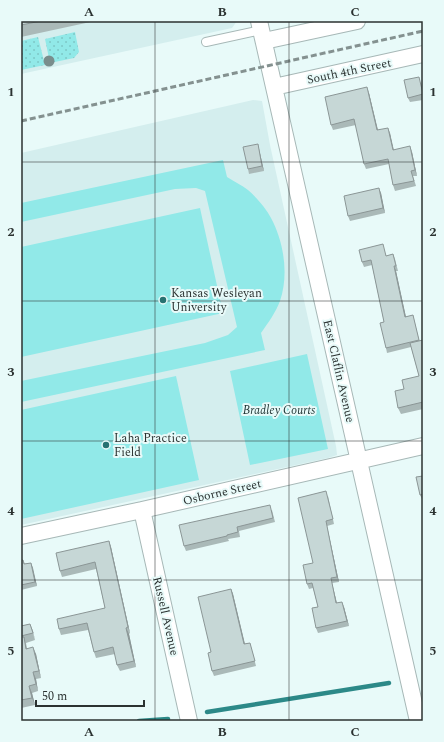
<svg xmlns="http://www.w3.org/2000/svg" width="444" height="742" font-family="Spectral,serif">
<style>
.built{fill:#d4eeee}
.grass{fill:url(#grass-dots)}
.park{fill:#91e9e8}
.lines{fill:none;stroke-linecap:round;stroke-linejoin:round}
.stream{stroke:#2c8988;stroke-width:4.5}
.service-casing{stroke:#a7b8b7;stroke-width:10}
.minor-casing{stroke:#a7b8b7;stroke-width:18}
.service{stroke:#fff;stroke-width:8}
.minor{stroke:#fff;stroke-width:16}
.rail{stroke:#849190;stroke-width:3;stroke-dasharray:6 3;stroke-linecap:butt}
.tree{fill:#798d8c}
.wall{fill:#aab9b8}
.shaded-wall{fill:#8b9696}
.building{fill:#c6d7d6;stroke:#8b9696}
.grid{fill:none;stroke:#2b3231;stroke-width:1;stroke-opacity:0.55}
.poi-dot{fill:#277272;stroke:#e8faf9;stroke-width:1.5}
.labels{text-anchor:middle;stroke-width:4;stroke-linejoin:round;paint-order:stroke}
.street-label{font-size:12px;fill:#2b3231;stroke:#e8faf9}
.poi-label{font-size:12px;fill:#2b3231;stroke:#e8faf9;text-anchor:start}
.park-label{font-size:12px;font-style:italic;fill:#1e3333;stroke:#e8faf9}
.neatline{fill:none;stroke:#2b3231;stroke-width:1.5}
.grid-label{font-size:13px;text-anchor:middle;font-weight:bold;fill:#2b3231}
</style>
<defs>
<pattern id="grass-dots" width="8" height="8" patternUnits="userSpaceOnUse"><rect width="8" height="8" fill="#91e9e8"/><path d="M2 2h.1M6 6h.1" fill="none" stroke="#7dc8c7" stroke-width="1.8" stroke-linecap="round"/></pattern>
</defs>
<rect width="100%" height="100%" fill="#e8faf9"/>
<!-- built -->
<path class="built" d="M21,21H237L232,28L21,74Z
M253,100L262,101L270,145L336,446L337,455L328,458L21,525V153Z"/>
<!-- grass -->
<path class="grass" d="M75,32L79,52L74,58L50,63L45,39Z
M38,37L45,65L21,70V41Z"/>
<!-- park -->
<path class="park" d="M223,160L227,177C233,181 242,185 248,190C256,197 266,208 271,218C284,242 289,275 280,301C276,312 268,323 261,333L265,350L21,402V381L205,343L228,335L237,327L205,191L196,188L175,189L21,222V203Z
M200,208L223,313L21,357V247Z
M307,354L328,449L250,465L230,371Z
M176,376L199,480L21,519V410Z"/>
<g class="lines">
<!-- stream -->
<path class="stream" d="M207,712L389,683
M139,721L168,719"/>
<defs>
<path id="service" d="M206,42L261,30"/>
<path id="minor" d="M259,21L418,721
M264,41L357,21
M274,87L423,54
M142,510L189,721
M21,536L142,510L423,446"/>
</defs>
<!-- service casing -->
<use href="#service" class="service-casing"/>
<!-- minor casing -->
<use href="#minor" class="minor-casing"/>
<!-- service -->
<use href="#service" class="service"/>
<!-- minor -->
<use href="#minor" class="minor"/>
<!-- rail -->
<path class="rail" d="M21,121L423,31"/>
</g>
<!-- trees -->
<circle class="tree" cx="49" cy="61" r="5.5"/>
<!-- wall -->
<path class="wall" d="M21,21H95L21,37Z
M421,82L423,90V100L410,102L408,98Z
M369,93L378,130L390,133L393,150L412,152L417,176H413L416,186L395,191L393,185L389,164L366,169L364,164L356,125L333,130L331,125Z
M258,144L259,149L264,171L249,174L248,169Z
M381,193L385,213L350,221L348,216Z
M384,249L386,256L393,254L395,259L398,271H396L406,317L413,315L419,340H423V409L401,414L398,408L404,389L419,376L411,347L387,353L386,348L384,322L372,265L364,267L362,262Z
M423,476V499H422L420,495Z
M328,496L334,524L327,526L339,582L332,583L337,603L344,607L349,626L318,633L316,628L318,607L313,588L309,589L307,584L313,563Z
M272,510L275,522L239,531L240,537L228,539L229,541L186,551L184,546Z
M109,541L111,547L130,633L129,634L136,667L120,671L117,665L115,654L96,658L94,652L88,630L61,635L59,629L105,608L96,569L62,577L60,571Z
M21,560H23L25,564L31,563L37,586L21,590Z
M231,589L233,594L245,644L250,643L256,666L214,676L212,671L211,652Z
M30,624L35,640L26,643L27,648L36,654L41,678L36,679L38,691L32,693L35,705L21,708V626Z"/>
<!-- shaded-wall -->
<path class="shaded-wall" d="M367,87L369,93L379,135L377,130Z
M388,128L390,133L395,155L393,150Z
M258,144L259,149L264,171L262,166Z
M410,146L412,152L417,176L415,170Z
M379,188L381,193L385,213L383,208Z
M394,266L396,271L407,322L405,317Z
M326,521L327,526L339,582L337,577Z
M109,541L111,547L130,633L128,627Z
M31,563L33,568L37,586L35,582Z
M331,578L332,583L338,608L336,603Z
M231,589L233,594L246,649L244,644Z
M342,602L344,607L349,626L347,621Z
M30,624L33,631L35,640L33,633Z
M126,628L129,634L136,667L134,661Z
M33,647L36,654L41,678L39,671Z
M33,672L36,679L38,691L36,684Z
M29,686L32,693L35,705L32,698Z"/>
<!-- building -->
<path class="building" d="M21,21H41L21,25Z
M419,77L423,94L408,98L404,80Z
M367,87L377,130L388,128L393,150L410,146L415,170L411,171L414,181L393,185L388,159L364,164L354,119L331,125L325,97Z
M258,144L262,166L248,169L243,147Z
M379,188L383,208L348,216L344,196Z
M383,244L386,256L393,254L396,266H394L405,317L413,315L419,340L386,348L380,323L384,322L371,260L362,262L359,250Z
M423,340V402L398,408L395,391L404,389L402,380L419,376L410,343Z
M423,476V494L420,495L416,477Z
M326,491L333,519L326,521L337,577L331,578L336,603L342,602L347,621L316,628L312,608L318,607L312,583L307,584L303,565L313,563L298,498Z
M270,505L273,518L237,527L238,532L227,535V536L184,546L179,525Z
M109,541L128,627L126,628L134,661L117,665L113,647L94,652L87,623L59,629L57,619L105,608L95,562L60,571L56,553Z
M21,560H23L24,564L31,563L35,582L21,585Z
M231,589L244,644L250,643L255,661L212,671L208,653L211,652L198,597Z
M30,624L33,633L21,636V626Z
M21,637H24L26,649L33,647L39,671L33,672L36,684L29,686L32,698L21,700Z"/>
<!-- grid -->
<path class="grid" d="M155,21V721M289,21V721M21,162H423M21,301H423M21,441H423M21,580H423"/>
<!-- markers -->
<g class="poi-dot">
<circle cx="163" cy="300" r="4"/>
<circle cx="106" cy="445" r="4"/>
</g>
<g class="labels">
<!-- street labels -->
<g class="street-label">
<text transform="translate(349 71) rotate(-12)" y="4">South 4th Street</text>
<text transform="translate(339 371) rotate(77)" y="4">East Claflin Avenue</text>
<text transform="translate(222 492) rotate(-13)" y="4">Osborne Street</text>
<text transform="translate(166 616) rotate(77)" y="4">Russell Avenue</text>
</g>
<!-- poi labels -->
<g class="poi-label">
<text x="171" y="297">Kansas Wesleyan<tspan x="171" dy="14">University</tspan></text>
<text x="114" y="442">Laha Practice<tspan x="114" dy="14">Field</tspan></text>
</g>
<!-- park labels -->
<g class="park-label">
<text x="279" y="414">Bradley Courts</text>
</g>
</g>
<!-- border -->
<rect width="444" height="742" fill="none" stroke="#e8faf9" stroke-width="44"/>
<!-- scale -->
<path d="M36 700v6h108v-6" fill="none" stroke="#2b3231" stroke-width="2"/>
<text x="42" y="700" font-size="12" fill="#2b3231" stroke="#e8faf9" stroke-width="3" paint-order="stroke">50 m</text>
<rect x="22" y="22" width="400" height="698" class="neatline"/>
<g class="grid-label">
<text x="89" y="16">A</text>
<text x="222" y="16">B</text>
<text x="355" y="16">C</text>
<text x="11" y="96">1</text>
<text x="433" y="96">1</text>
<text x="11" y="236">2</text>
<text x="433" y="236">2</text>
<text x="11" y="376">3</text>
<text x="433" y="376">3</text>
<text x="11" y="515">4</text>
<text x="433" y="515">4</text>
<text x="11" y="655">5</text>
<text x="433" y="655">5</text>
<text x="89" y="736">A</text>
<text x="222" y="736">B</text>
<text x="355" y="736">C</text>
</g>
</svg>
